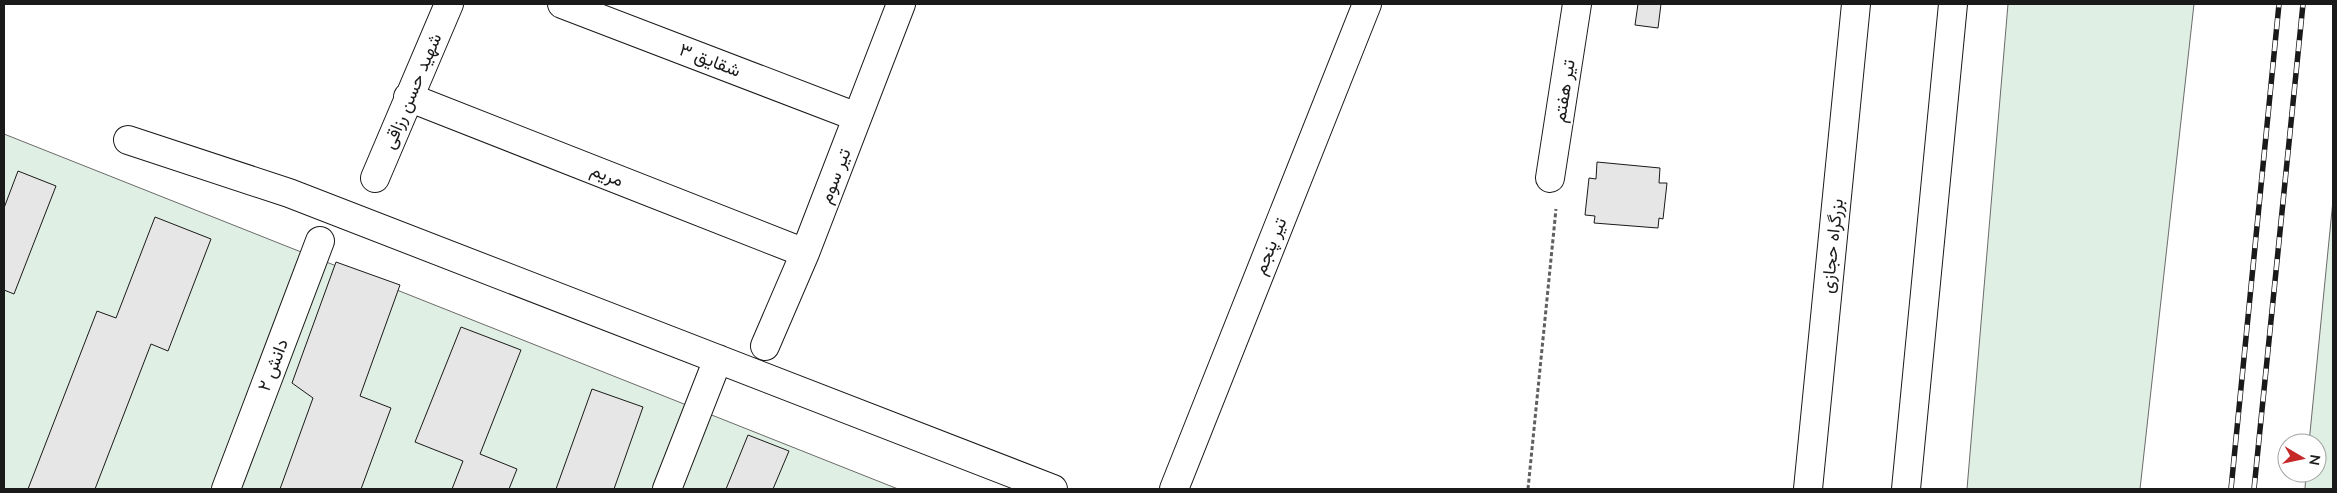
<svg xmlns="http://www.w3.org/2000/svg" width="2337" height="493" font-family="Mulish,Vazirmatn,sans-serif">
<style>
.green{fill:#e0efe3;stroke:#6a6a6a}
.building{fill:#e6e6e6;stroke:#1a1a1a}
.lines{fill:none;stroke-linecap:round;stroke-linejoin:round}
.minor-casing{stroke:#1a1a1a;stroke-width:30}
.highway-casing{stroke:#1a1a1a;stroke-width:30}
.path{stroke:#5f5f5f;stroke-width:3;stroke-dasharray:4 2.5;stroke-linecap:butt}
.minor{stroke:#fff;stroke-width:28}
.highway{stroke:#fff;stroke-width:28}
.rail-casing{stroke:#1a1a1a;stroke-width:5.5}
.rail{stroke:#fff;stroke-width:4;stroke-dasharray:11;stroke-linecap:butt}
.labels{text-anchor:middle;stroke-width:4;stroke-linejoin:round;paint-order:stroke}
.street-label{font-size:18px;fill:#1a1a1a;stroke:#fff}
</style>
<rect width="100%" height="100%" fill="#fff"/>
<!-- green -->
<path class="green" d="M2008,4H2194L2140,489H1967Z
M4,134L898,489H4Z
M2333,200V489H2305L2306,473H2317V443H2309Z"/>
<!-- building -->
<path class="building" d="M1638,4H1661L1658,28L1635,25Z
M1597,162L1660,168L1659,183H1667L1663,219L1659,218L1658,228L1594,223L1595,216L1585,215L1589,178L1596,179Z
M18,171L56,186L14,294L4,290V208Z
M155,217L211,239L168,351L151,344L95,489H28L97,311L116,318Z
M336,262L400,285L360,396L391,408L361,489H280L313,398L292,383Z
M461,327L521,350L480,454L517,469L509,489H452L463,461L415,442Z
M592,389L643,407L614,489H556Z
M748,435L789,451L773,489H726Z"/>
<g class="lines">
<defs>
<path id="minor" d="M562,4L857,117
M408,97L805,253
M128,140L289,193L1053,489
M375,178L449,4
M1550,178L1577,4
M765,346L805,253L901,4
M226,489L320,241
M667,489L718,359
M1174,489L1367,4"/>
<path id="highway" d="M1808,489L1856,4
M1906,489L1953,4"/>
</defs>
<!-- minor casing -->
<use href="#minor" class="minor-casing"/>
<!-- highway casing -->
<use href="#highway" class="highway-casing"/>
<!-- path -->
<path class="path" d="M1528,489L1556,209"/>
<!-- minor -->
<use href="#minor" class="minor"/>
<!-- highway -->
<use href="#highway" class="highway"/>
<defs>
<path id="rail" d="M2231,489L2279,4
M2254,489L2303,4"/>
</defs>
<!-- rail casing -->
<use href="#rail" class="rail-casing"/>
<!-- rail -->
<use href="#rail" class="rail"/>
</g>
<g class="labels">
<!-- street labels -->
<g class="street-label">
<text transform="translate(710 60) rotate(21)" y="6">شقایق ۳</text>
<text transform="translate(412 91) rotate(-67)" y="6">شهید حسن رزاقی</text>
<text transform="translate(1564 91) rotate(-81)" y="6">تیر هفتم</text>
<text transform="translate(607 175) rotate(21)" y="6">مریم</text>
<text transform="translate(835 176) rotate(-69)" y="6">تیر سوم</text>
<text transform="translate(1270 246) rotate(-68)" y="6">تیر پنجم</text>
<text transform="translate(1832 246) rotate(-84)" y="6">بزرگراه حجازی</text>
<text transform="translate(273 365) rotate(-69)" y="6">دانش ۲</text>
</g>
</g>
<!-- border -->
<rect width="2337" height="493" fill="none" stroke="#1a1a1a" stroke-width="10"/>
<!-- north arrow -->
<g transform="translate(2302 458) rotate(99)"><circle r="24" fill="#ffffff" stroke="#a3a3a3"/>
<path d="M0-4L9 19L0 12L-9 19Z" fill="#c62828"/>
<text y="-8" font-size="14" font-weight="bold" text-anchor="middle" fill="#1a1a1a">N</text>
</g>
</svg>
